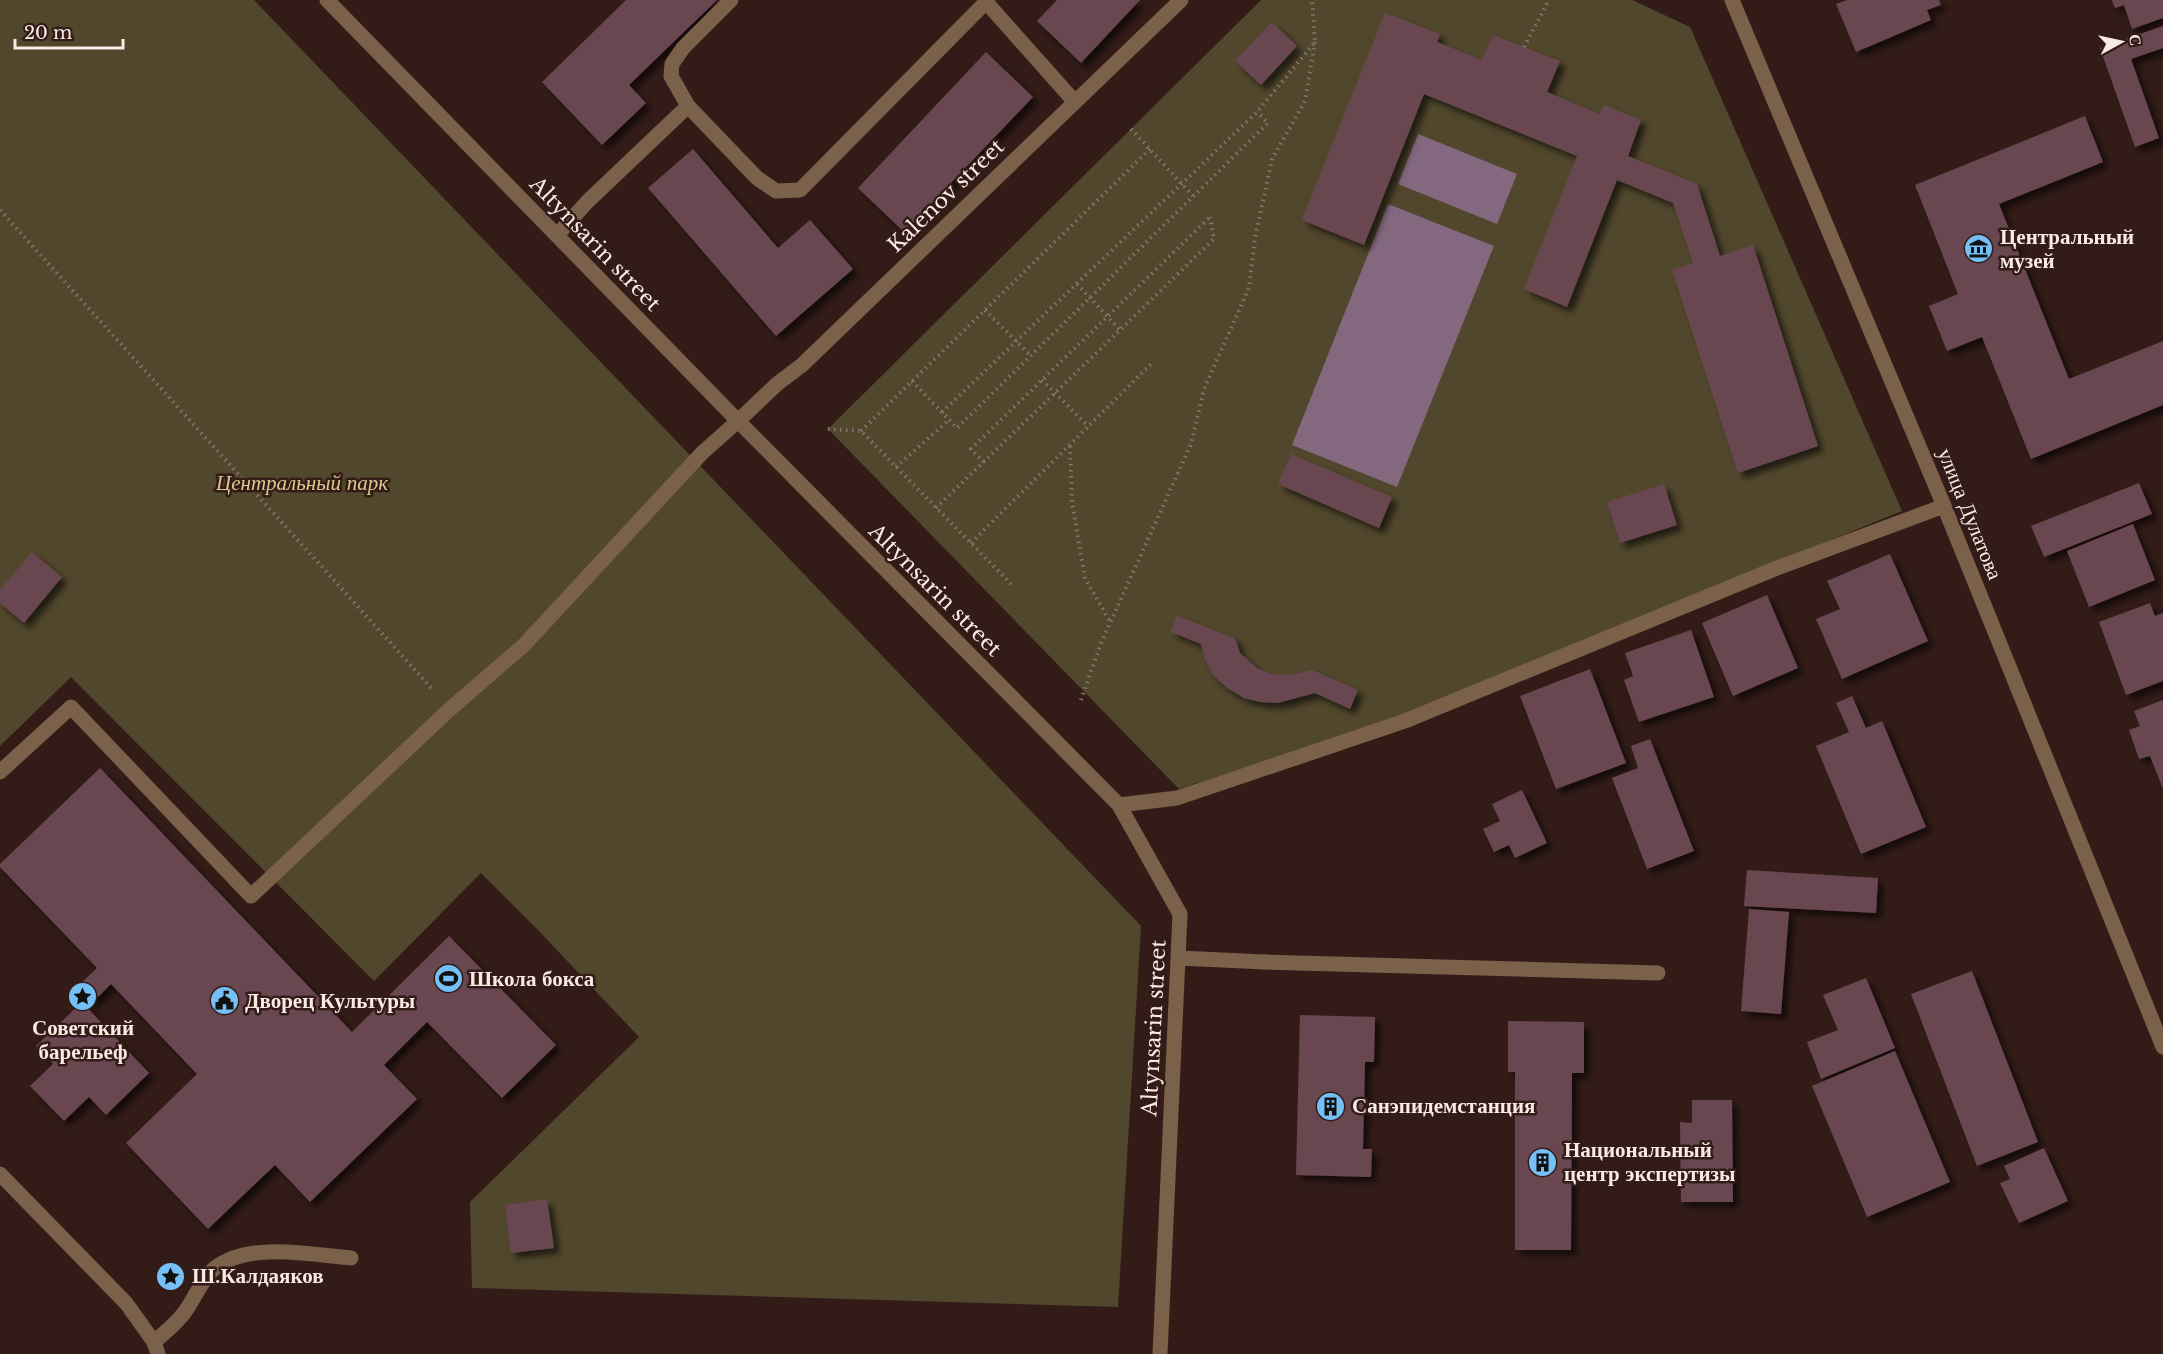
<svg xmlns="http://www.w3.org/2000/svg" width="2163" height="1354" font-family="'Libre Baskerville',serif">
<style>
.green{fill:#51472c}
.water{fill:#836880}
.building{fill:#694751;filter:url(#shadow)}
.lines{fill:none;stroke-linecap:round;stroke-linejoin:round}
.path{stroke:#887470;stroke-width:4;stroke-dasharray:1.5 4.5;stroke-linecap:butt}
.lane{stroke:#7b604a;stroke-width:15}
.street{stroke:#7b604a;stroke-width:15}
.labels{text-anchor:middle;stroke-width:5;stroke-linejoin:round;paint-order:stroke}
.street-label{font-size:21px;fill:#faeae6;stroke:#331c18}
.poi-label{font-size:21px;font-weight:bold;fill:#faeae6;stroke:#331c18;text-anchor:start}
.park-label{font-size:21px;font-style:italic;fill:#dcc78d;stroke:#331c18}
</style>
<defs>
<filter id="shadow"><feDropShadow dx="5.5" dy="5.5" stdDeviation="3" flood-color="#0009"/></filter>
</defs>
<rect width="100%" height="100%" fill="#331c18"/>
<!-- green -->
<path class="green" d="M0,0H254L1141,926L1118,1307L472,1288L470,1202L639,1037L537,929L481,873L374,981L71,677L0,746Z
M1261,0H1632L1690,27L1902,511L1387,721L1179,789L828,429Z"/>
<!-- water -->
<path class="water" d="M1418,134L1517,174L1497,224L1398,184Z
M1388,204L1494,246L1397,487L1292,445Z"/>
<!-- building -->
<path class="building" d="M626,0H717L629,85L646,103L602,145L542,82Z
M1057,0H1140L1081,63L1037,21Z
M1847,0H1939L1941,5L1927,10L1931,20L1856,52L1836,4Z
M2112,0H2163V18L2132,29L2124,5L2115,8Z
M1385,13L1440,34L1437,42L1482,60L1493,35L1560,61L1547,92L1600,114L1604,105L1641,120L1628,156L1697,184L1720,256L1753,245L1818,446L1738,473L1672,270L1693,263L1673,203L1617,180L1567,307L1524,289L1577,156L1424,94L1364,245L1302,220Z
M1272,22L1297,46L1261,85L1235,61Z
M2163,26V48L2131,59L2159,138L2135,147L2100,48Z
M986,52L1033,97L904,232L858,188Z
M2085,116L2103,162L1999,204L2069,379L2163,341V405L2031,459L1982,337L1947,351L1929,306L1958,294L1915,185Z
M693,149L778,248L810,220L853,269L776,336L648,188Z
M1291,454L1392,497L1379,528L1278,484Z
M2139,483L2152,514L2044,557L2031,526Z
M1664,484L1677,525L1620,543L1607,502Z
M2133,524L2155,580L2089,607L2067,551Z
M32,552L62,577L24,623L0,603V590Z
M1890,554L1928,641L1842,679L1816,619L1840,609L1827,581Z
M1767,595L1798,668L1733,696L1702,623Z
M2150,603L2155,616L2163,613V681L2126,695L2099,622Z
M1177,616L1235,638L1240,653L1258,669L1272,674L1292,675L1312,670L1358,690L1350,709L1315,693L1278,703L1260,702L1244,698L1227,688L1213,675L1205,659L1201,644L1171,632Z
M1691,630L1714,697L1639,722L1624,680L1633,676L1625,653Z
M1590,669L1626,763L1556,789L1520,696Z
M1852,696L1866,728L1882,721L1926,827L1861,854L1816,746L1849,732L1836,703Z
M2163,700V789L2150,756L2139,759L2129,730L2140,726L2134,711Z
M1650,739L1694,851L1647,869L1612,778L1638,768L1631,746Z
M100,768L352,1032L449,936L556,1045L502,1098L427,1022L384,1065L417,1099L310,1202L275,1165L208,1229L126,1143L197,1074L111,984L91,1004L75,989L97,968L0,867V864Z
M1522,790L1547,843L1515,858L1509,845L1494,852L1483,829L1500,821L1492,804Z
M1747,870L1878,878L1876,913L1744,906Z
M1749,909L1789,912L1781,1014L1741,1011Z
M1972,971L2038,1142L1977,1166L1911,994Z
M1866,978L1895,1048L1821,1079L1807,1042L1838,1030L1823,995Z
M82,1002L149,1073L106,1115L89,1097L64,1121L30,1086L53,1064L36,1046Z
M1300,1015L1375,1017L1374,1062H1365L1363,1149H1372L1371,1177L1296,1175Z
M1508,1021L1584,1022V1073H1572L1571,1250H1515V1072H1508Z
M1895,1051L1950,1182L1867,1217L1812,1086Z
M1692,1100H1732L1733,1202H1681L1680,1122L1692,1123Z
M2044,1148L2068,1201L2019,1223L2000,1183L2010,1179L2004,1166Z
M547,1199L554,1248L511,1253L505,1205Z"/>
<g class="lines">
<!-- path -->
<path class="path" d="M1524,47L1549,0
M1131,129L1193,196
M0,210L433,690
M1077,284L1120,330
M985,310L1031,356
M1042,380L1088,426
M912,381L957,428L1268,123L1257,112
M942,412L1257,112L1315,42L1312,0
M828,429L861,431L1013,586
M861,431L1150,149
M1070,446L1072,502L1085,578L1110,622
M984,462L971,449L1210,217
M896,467L949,420
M936,508L1214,239L1210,217
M971,543L1154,361
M1081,700L1101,643L1191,444L1204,389L1249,288L1255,238L1272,159L1305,101L1315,42"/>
<!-- lane -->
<path class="lane" d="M0,772L71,707L251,896L450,709L524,645L702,453L738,421
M1265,962L1658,973
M0,1174L126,1303L154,1342C164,1333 176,1324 184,1313C195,1299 201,1279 215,1268C250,1241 311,1255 351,1258"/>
<!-- street -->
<path class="street" d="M327,0L738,421L1119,805L1180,914L1160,1354
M731,0L683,48L672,64L671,76L688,106L757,178L776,191L800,190L988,0
M1732,0L1944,506L2163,1047
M986,2L1074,101
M557,235L588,201L688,106
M738,421L777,384L802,365L1181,0
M1119,805L1177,798L1405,721L1777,568L1944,506
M1179,958L1265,962
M154,1342L158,1354"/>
</g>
<!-- icons -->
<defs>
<symbol id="museum-disc" viewBox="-11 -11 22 22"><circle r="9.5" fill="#74c0f6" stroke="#331c18"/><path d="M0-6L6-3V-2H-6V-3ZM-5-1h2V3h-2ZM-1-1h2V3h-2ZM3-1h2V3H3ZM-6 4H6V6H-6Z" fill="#111"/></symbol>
<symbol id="stadium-disc" viewBox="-11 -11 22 22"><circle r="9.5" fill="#74c0f6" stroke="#331c18"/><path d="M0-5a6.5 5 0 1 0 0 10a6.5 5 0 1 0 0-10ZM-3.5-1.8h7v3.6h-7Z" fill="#111"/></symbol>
<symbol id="sight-disc" viewBox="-11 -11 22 22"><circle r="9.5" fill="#74c0f6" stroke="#331c18"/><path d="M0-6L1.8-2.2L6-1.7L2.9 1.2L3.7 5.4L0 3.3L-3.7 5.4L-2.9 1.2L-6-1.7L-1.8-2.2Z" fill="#111"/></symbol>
<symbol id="civic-disc" viewBox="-11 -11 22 22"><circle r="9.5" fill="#74c0f6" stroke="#331c18"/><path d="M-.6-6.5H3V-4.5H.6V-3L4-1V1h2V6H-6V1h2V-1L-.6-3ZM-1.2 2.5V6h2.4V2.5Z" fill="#111"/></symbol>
<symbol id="building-disc" viewBox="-11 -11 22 22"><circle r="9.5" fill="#74c0f6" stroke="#331c18"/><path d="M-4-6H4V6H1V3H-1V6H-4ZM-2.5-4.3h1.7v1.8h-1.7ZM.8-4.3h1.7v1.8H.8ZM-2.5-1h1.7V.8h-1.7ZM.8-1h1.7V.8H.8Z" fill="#111"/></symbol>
</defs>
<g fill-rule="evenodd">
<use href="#museum-disc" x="1962" y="232" width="33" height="33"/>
<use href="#stadium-disc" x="432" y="962" width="33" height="33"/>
<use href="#sight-disc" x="66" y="980" width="33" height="33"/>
<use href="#civic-disc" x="208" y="984" width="33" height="33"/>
<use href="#building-disc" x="1314" y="1090" width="33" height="33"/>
<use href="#building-disc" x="1526" y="1146" width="33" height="33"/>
<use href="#sight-disc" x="154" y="1260" width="33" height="33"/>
</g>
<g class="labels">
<!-- street labels -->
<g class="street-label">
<text transform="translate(946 196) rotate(-44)" y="7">Kalenov street</text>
<text transform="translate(595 244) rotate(46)" y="7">Altynsarin street</text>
<text transform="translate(1970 514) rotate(68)" y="7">улица Дулатова</text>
<text transform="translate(935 590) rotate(45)" y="7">Altynsarin street</text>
<text transform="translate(1154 1028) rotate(-87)" y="7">Altynsarin street</text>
</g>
<!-- poi labels -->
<g class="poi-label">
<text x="2000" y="244">Центральный<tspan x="2000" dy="24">музей</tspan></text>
<text x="469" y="986">Школа бокса</text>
<text x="245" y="1008">Дворец Культуры</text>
<text x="83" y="1035" text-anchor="middle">Советский<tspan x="83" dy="24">барельеф</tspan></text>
<text x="1352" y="1113">Санэпидемстанция</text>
<text x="1564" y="1157">Национальный<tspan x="1564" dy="24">центр экспертизы</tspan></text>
<text x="192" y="1283">Ш.Калдаяков</text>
</g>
<!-- park labels -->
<g class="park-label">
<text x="302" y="490">Центральный парк</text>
</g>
</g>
<!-- north arrow -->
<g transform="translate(2121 42) rotate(82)" stroke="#331c18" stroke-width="4.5" paint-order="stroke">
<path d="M0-4.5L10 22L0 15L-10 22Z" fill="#faeae6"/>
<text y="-9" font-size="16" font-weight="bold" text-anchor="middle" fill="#faeae6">С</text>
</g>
<!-- scale -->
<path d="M15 39v9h108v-9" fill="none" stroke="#faeae6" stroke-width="3"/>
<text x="24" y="39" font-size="18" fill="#faeae6" stroke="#331c18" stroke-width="4.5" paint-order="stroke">20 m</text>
</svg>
